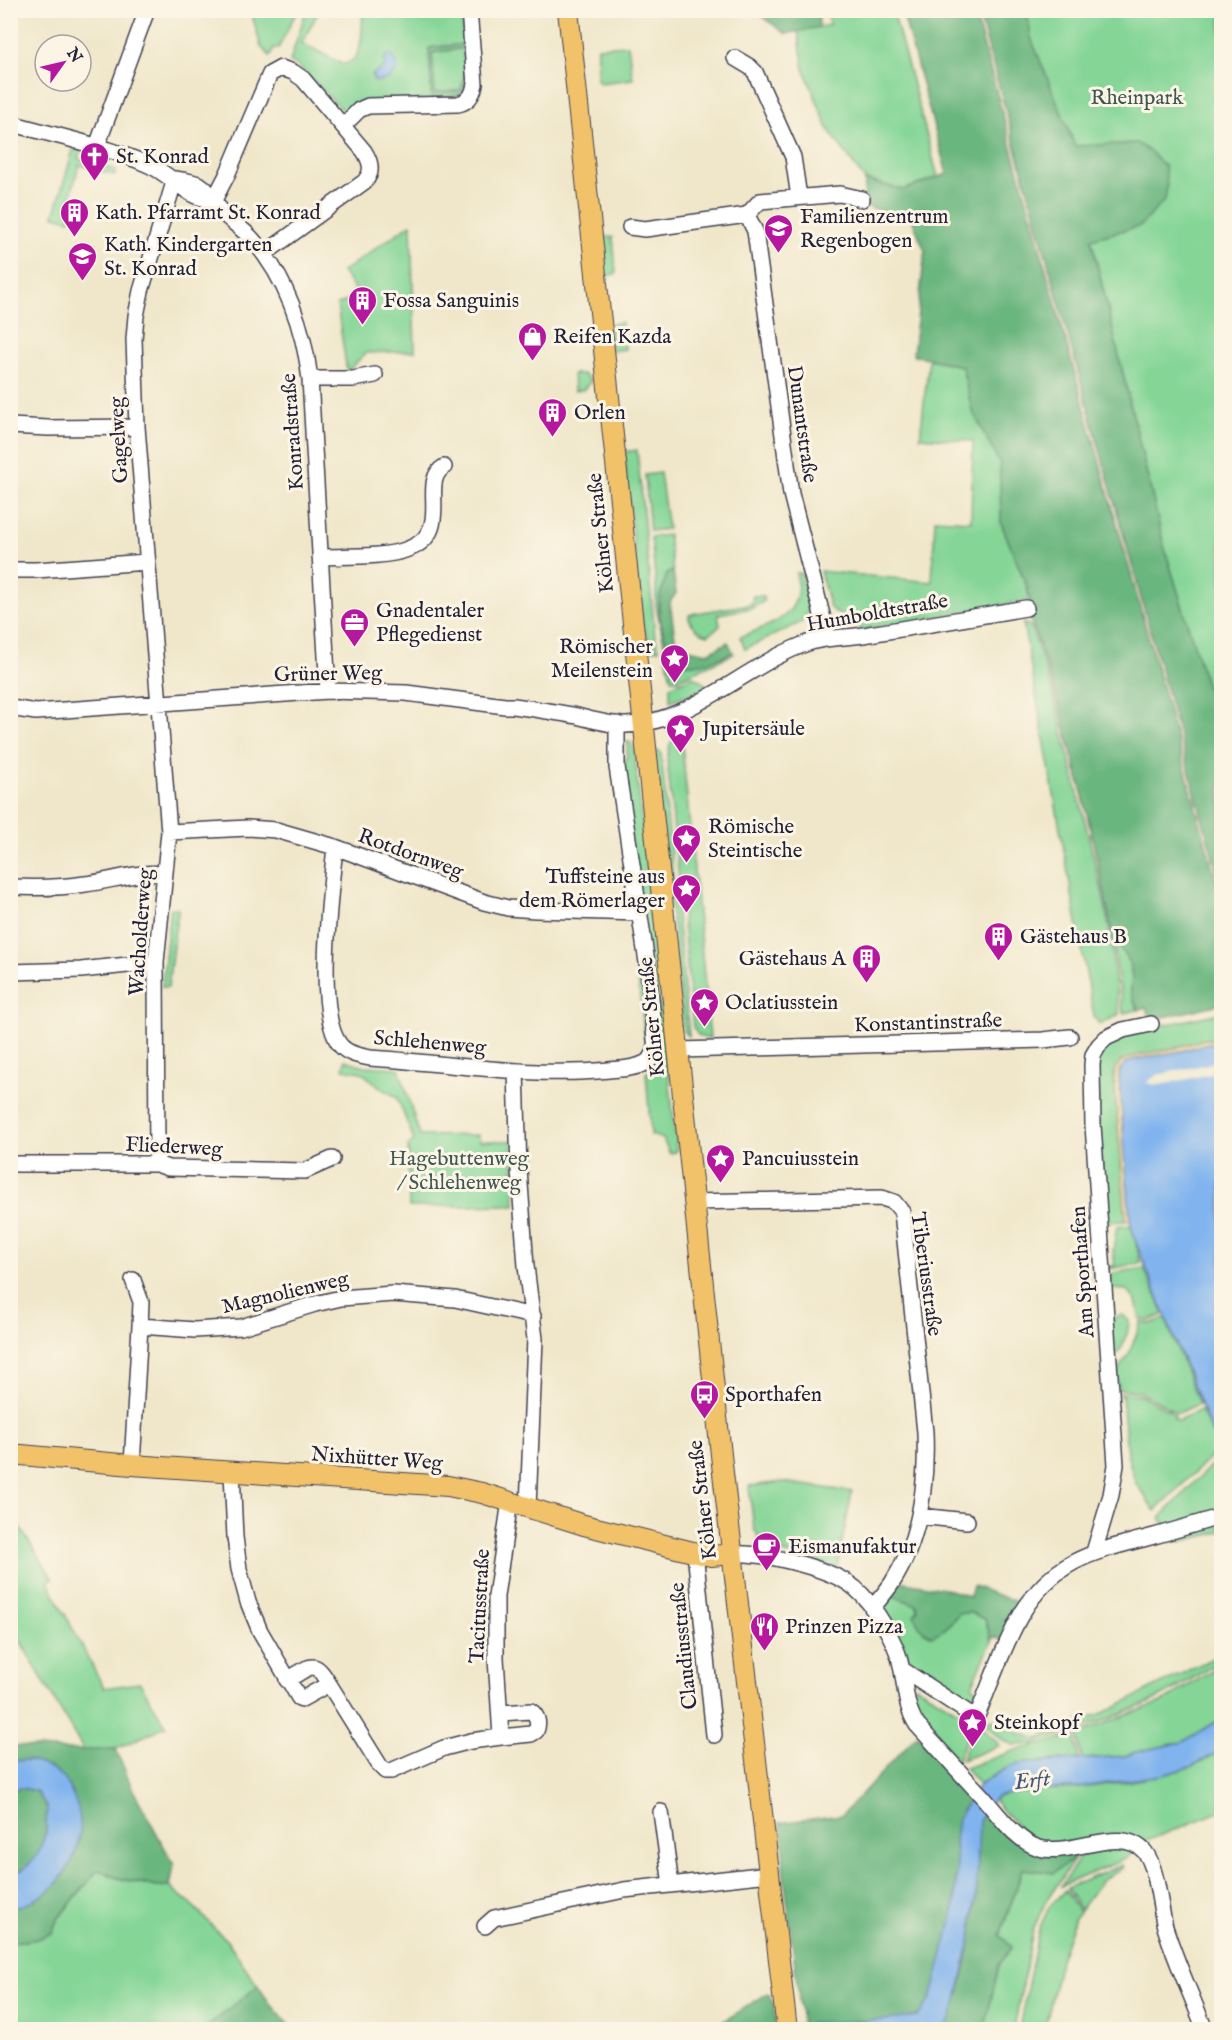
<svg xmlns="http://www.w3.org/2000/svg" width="1232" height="2040" font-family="'IM FELL English',serif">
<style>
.green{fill:#84d596;stroke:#537c68;stroke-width:1.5}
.forest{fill:#6bb67f;stroke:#466c5d;stroke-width:1.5}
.sand{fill:#eeda9e;stroke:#887e6c;stroke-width:1.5}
.water{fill:#81b4ee;stroke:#526b94;stroke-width:1.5}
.pier{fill:#f0e7ca}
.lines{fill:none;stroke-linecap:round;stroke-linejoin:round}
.minor-casing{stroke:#414050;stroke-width:18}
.major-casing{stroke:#414050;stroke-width:22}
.minor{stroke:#fff;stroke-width:15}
.major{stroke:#f2c26a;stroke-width:20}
.labels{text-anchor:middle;stroke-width:6;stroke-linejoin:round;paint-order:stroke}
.park-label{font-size:21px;fill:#3f5856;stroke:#fcf5e5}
.poi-label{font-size:21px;fill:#22223b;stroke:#fcf5e5;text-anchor:start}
.street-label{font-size:21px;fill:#22223b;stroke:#fcf5e5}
.water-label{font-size:22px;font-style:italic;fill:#43557a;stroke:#fcf5e5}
</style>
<rect width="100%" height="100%" fill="#fcf5e5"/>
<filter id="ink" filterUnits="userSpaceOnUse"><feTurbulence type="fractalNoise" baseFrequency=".0167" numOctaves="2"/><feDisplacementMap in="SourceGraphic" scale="12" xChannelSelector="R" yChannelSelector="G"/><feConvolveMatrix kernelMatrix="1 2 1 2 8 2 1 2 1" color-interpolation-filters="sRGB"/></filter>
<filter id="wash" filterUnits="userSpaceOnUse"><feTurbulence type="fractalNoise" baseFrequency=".008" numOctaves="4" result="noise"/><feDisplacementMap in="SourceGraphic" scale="24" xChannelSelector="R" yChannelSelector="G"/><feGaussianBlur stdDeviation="1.35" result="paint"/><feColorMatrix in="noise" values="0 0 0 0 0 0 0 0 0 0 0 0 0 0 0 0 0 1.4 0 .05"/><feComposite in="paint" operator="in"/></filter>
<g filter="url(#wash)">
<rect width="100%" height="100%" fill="#f0e7ca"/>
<!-- green -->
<path class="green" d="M251,11H297L278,49L274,48L270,56L261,47Z
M306,11H319L302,43L342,64C366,62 361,28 363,11H461L464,44L429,48L432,100L370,101L345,112L299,67L290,61Z
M828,11H893L938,177L904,190L865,180L828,129L804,69L798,31L829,25Z
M1023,11H1221V734L1164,546L1091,238Z
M628,45L633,79L600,83L597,80L598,47Z
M463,48L466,71L461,90L434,93L432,53Z
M74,147L81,149L78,159L116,170L115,175L79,165L70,199L76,201L70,220L54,216Z
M411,224L415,351L366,353L347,372L337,305L359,296L342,272Z
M604,237H613L616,274L605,276Z
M622,322L625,349L611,351L608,325Z
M929,359L962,366L972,410L1000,464L1001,523L1026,584L1030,600L861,630L830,608L820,571L932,582L935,519L971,521L973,441L920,437Z
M573,374H583L591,381L583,390L574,391Z
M637,450L655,636L659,649L652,650L641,619L624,452Z
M660,473L668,529L650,531L645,475Z
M668,535L673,571L667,574C665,581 662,589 660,596C656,618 665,652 685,663L733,652L734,654L678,679H671L656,606V586L651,537Z
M796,573H801C807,589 815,607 802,622L745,649L740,637C772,624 806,616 796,573Z
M753,596H763L764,601L752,608L718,614L720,626L708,635C699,633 693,627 689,619V615L696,613L752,604Z
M1023,623L1031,626L1053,692L1103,895L1111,938L1119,1014L1100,1025L1094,1017Z
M693,676L708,686L707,688L670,701V686Z
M681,731L684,734L682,745L710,1038C700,1039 697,1035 693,1027L667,759L670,744Z
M627,742H630L634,749L677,1151L670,1154L663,1139L651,1135L646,1073L656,1068L624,775V760L627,759Z
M654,751H660L661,754L689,1036L684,1031Z
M176,908L178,909V913L174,937L168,987H162L170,909Z
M631,921L639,932L651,1043L647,1055Z
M1113,939L1130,962L1132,977L1131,993L1138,1010L1123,1013Z
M1221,1013V1040L1205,1039L1175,1048L1164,1050L1115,1069L1114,1078L1126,1221L1104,1222L1096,1073L1101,1050L1107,1042L1154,1027Z
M345,1060L364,1066L399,1068L420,1136L479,1135L480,1141H513L515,1205L409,1207L408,1146L414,1140L397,1097L384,1090L361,1072L343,1069Z
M1131,1225L1141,1263L1108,1269V1267L1115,1265L1113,1251L1117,1227Z
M1144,1268L1164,1314L1149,1321L1140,1319L1136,1301L1127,1290L1113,1289L1109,1285V1276L1114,1273Z
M1123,1315L1129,1321C1128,1332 1125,1349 1114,1355L1110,1323L1115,1317Z
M1165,1318L1199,1404L1178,1413L1141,1392L1118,1389L1117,1371L1129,1354L1141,1322L1150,1324Z
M1120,1393L1141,1395L1175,1414L1174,1418L1180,1421L1182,1418L1201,1410L1219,1449L1155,1511L1135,1482L1127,1453L1122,1395Z
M1221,1455V1512L1167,1527L1160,1518Z
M783,1482L852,1492L837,1568L766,1548L759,1545L758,1536L754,1529L749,1486Z
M10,1512L53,1579L48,1582L104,1688L140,1683L166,1726L116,1749L84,1751L11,1625Z
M1221,1526V1532L1179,1542L1173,1534L1204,1527Z
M891,1595L917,1605L918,1610L945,1629L959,1613H971L985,1619L992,1641L972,1686L981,1692L977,1700L967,1703L908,1665L883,1612V1607Z
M1221,1651V1660L1179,1687L1146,1704L1103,1721L1033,1744L1014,1745L1004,1741L987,1725L990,1719L994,1721L996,1719L1015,1732L1039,1739L1058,1729L1103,1713L1211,1659Z
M1221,1665V1719L1183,1742L1136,1752L1126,1756L1082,1759L1077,1734L1164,1701Z
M916,1686L973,1720L958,1760L922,1723L910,1692Z
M976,1722L1000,1745L962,1760Z
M1074,1735L1079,1759C1040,1761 1011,1760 979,1785L965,1768L1016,1750L1035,1746Z
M1221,1751V1811L1144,1842L1061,1845L1034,1840L1022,1831L993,1800C1012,1786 1056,1791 1079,1788C1115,1783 1154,1780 1188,1767C1200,1763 1211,1756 1221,1751Z
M1115,1848L1126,1849L1131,1851V1854L1127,1858L1061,1886L1079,1859L1080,1855Z
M1075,1858L1045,1903L1033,1930L1014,2029L983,2030L986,2021L999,1965L1012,1947L1000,1936L1023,1869L1053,1873Z
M1122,1865L1123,1868L1102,1880L1080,1910L1067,1888Z
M98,1869L110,1876L144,1885L170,1887L193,1906L229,1943L258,1986L204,2029H30L11,2017V1942L34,1940L52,1933L57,1920Z
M1065,1890L1079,1912L1075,1917L1060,1960L1045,2029H1019L1039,1929L1049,1907Z"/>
<!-- forest -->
<path class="forest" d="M755,11H818L819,27L786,34Z
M902,11H974L1221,898V1004L1151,1020L1146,1008L1138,1010L1131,993L1132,977L1130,962L1113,939L1105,895L1082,792L1055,691L1029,614L1028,608L1030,600L1026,584L1001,523L1000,464L972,410L962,366L913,355L925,251L912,219L864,206L865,180L903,190L947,174Z
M978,11H1027L1031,38L1075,146L1137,143L1152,153L1165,167L1167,186L1165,200L1140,226L1091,239L1164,546L1221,734V886Z
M464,44V48L432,53L435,93L461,90L466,71C469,100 455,97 432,100L429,48Z
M673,571L676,593L670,602L675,638L683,648L708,653L728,642L733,652C720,658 699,667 684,663C665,657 657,613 660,596C662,588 665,581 667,574Z
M899,1581L950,1590L970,1597L973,1586L1014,1601L1012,1620L1003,1640L994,1637L992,1641L985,1619L971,1613H959L945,1629L932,1636C921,1632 918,1625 914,1615L918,1610L917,1605L891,1595Z
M917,1735L973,1794L958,1818L955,1841L957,1869L954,1912L931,1999L917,2017L895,2020L802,2024L783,1867L784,1848L780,1823L842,1815Z
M11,1745C46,1750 81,1751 116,1749L132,1788L174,1865L170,1887C145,1885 121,1881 98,1870L57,1920L52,1933L34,1940L11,1942V1909L57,1883L50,1768L29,1760L11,1761Z
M22,1788L36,1791L47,1807L46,1832L39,1854L24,1869L11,1875V1790Z
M986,1809L1003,1828L1076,1856L1075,1858L1053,1873L1023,1869L1000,1935L1012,1947L999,1965L986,2022L983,2029L943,2030C964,2000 974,1923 977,1886C978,1868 973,1837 979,1821C981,1817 984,1813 986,1809Z
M258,1986L269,2002L292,2029H204Z
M768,1993L774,2006L776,2028L765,2030H710Z"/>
<!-- sand -->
<path class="sand" d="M1205,1039L1221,1040V1044L1132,1060L1119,1070L1130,1220L1126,1221L1114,1078L1115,1069L1121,1061L1135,1056L1175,1048Z"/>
<!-- water -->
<path class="water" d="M387,55H392L397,64V70L389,79L375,82L372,75L382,69L386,63L384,59Z
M1208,1043L1221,1044V1449L1212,1433L1135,1240L1130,1220L1119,1078C1119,1068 1123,1064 1132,1060L1181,1051Z
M1221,1719V1751L1190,1767L1162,1775L1076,1788L1044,1789L1013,1793L997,1797L993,1800L979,1821L977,1885L971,1938L956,2004L949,2021L943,2029L765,2030C815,2018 867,2025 918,2016L931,1999L954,1912L957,1869L955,1841L958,1818L979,1785L1003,1770L1018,1764L1126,1756L1136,1752L1183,1742Z
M29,1760C41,1764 52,1768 62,1776C67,1781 70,1790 73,1796C88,1824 78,1858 58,1882C48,1895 26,1905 11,1909V1875L24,1869L38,1854L46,1832L47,1807L36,1791L22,1788L11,1790V1761Z"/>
<!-- pier -->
<path class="pier" d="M1213,1063L1215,1073L1160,1085L1146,1083L1157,1075Z"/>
</g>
<g filter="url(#ink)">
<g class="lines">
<defs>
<path id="minor" d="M735,58L750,67L755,72L793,157L799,197
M10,123C57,136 105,146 149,165C167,173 177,185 192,194C198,198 206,199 214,200
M343,126L359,110L368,106L458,104C469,102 473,95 475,84L469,10
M97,146L147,10
M175,179C214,184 202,190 224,214C233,223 244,230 252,239C286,277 304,329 310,379L328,691
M214,200L227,175L270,74L281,68L293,72L303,79L364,151C371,162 374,172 364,182L264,254
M747,215L755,231L791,494L828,638
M630,227L645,229L747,215L760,201L840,194L862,199
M310,379H353L375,375
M10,426L48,428L137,427
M320,557C345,556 386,558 408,549C455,532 418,482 444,467
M10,570H36L147,562
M10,708L36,712L328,691L406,693L505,706H514C535,709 556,712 577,716C593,720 610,725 626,725C692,724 750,661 811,642C830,636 850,638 869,634C922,626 974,617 1026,608
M169,832L248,828L276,830L335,847L484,902L508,908L536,910L640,913
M335,847C331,889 314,1016 341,1046C348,1054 360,1056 370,1058C450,1063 529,1078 609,1070C621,1069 634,1069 645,1063C651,1060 653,1056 656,1049L648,969L617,767V724
M10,887C36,888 61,888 85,884C112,881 137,871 164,874
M10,972L81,970L156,962
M679,1050L1043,1040L1070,1037
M516,1071L519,1170L526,1266L535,1339L528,1507
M10,1164H157L168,1168L305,1171L332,1159
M157,1164L156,962L169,832L137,427L134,339L136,316L141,291L175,179
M694,1202L882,1198L894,1202L902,1212L925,1432C927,1483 921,1538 892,1583C886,1592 879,1600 872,1608
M133,1280L141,1302L140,1326L195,1330L241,1327L315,1304L341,1298L393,1294L455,1299L533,1316
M132,1465L140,1326
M232,1472L235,1537L239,1569L248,1602L260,1631L299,1698L302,1699L329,1684L380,1766L385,1771H391L444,1748L471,1741L501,1737L496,1658V1596L510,1501
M919,1516L967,1521
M695,1552L714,1735
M1094,1552L1111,1495L1116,1465L1093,1125L1092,1065L1093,1055L1099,1045L1106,1038L1123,1030L1151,1024
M732,1554C762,1552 823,1567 848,1583C869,1596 890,1632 898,1654C906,1678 903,1704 917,1725C939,1749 960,1773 982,1796C998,1814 1016,1841 1039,1848C1072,1857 1121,1824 1145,1852C1157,1867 1160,1908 1165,1927C1176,1962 1192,1996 1205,2030
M903,1670L976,1718C991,1683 1003,1646 1022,1613C1053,1562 1089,1553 1143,1539C1169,1532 1196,1524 1222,1516
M287,1680C311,1667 313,1657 329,1684
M500,1713L531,1711C538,1716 539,1724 536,1731L531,1734L501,1737
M661,1812L671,1885
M485,1926L494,1918L624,1890L769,1874"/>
<path id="major" d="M568,10L722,1464L787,2030
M10,1454L132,1465L448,1486L482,1493L584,1525L701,1554L711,1556L732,1554"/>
</defs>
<!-- minor casing -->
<use href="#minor" class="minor-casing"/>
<!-- major casing -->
<use href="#major" class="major-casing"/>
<!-- minor -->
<use href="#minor" class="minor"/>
<!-- major -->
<use href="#major" class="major"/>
</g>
</g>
<!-- icons -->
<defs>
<symbol id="church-pin" viewBox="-11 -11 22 30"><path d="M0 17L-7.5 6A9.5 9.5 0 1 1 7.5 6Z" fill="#b5179e" stroke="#fcf5e5"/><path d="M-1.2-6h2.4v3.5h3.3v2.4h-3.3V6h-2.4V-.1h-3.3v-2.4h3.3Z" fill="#fff"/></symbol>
<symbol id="building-pin" viewBox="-11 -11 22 30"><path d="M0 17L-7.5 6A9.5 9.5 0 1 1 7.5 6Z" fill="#b5179e" stroke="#fcf5e5"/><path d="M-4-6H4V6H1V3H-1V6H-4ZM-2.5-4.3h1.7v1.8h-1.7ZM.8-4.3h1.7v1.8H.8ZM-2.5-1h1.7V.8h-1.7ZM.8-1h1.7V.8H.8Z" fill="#fff"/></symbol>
<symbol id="school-pin" viewBox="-11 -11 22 30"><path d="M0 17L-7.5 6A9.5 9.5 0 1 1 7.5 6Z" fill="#b5179e" stroke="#fcf5e5"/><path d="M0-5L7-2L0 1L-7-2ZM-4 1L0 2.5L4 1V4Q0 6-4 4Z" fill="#fff"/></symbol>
<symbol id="shop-pin" viewBox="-11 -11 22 30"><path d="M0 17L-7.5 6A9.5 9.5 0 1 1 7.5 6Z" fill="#b5179e" stroke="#fcf5e5"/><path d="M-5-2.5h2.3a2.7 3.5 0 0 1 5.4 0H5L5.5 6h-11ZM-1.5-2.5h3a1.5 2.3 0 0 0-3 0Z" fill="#fff"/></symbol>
<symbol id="office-pin" viewBox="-11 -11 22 30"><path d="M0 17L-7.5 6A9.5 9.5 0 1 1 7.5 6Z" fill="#b5179e" stroke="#fcf5e5"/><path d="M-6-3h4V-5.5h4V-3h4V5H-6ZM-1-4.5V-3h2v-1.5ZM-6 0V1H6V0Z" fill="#fff"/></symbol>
<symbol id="sight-pin" viewBox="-11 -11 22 30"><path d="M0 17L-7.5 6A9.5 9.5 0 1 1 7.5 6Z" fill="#b5179e" stroke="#fcf5e5"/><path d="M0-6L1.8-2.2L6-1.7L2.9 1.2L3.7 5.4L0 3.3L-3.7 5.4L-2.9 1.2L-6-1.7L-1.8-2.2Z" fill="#fff"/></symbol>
<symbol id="bus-pin" viewBox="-11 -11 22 30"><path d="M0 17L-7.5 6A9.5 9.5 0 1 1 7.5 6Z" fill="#b5179e" stroke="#fcf5e5"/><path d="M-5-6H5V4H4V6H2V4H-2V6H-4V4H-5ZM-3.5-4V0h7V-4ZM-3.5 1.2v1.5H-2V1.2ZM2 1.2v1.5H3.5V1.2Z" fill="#fff"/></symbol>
<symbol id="cafe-pin" viewBox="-11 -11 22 30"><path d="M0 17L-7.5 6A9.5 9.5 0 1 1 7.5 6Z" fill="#b5179e" stroke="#fcf5e5"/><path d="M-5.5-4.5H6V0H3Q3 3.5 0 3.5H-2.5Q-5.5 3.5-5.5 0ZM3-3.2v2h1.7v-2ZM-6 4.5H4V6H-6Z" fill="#fff"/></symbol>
<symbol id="restaurant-pin" viewBox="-11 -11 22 30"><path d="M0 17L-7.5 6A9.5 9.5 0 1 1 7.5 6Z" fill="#b5179e" stroke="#fcf5e5"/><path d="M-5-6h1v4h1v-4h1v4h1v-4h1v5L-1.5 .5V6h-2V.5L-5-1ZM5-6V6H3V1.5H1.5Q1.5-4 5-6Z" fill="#fff"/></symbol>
</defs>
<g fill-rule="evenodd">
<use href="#church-pin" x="78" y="140" width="33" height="45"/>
<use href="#building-pin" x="58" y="196" width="33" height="45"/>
<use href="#school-pin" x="762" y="212" width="33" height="45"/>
<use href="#school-pin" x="66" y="240" width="33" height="45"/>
<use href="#building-pin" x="346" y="284" width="33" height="45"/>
<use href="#shop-pin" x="516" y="320" width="33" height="45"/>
<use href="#building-pin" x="536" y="396" width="33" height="45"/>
<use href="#office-pin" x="338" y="606" width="33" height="45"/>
<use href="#sight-pin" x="658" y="642" width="33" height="45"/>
<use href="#sight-pin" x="664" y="712" width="33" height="45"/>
<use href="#sight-pin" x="670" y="822" width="33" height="45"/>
<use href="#sight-pin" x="670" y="872" width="33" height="45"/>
<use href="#building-pin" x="982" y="920" width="33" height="45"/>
<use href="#building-pin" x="850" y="942" width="33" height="45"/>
<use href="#sight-pin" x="688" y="986" width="33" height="45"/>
<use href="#sight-pin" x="704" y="1142" width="33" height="45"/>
<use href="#bus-pin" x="688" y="1378" width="33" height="45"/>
<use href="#cafe-pin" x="750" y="1530" width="33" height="45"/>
<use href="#restaurant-pin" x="748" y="1610" width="33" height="45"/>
<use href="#sight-pin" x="956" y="1706" width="33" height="45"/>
</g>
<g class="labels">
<!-- park labels -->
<g class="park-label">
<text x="1137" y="104">Rheinpark</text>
<text x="459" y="1165">Hagebuttenweg<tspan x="459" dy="24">/ Schlehenweg</tspan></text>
</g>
<!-- poi labels -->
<g class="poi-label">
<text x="116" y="163">St. Konrad</text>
<text x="95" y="219">Kath. Pfarramt St. Konrad</text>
<text x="800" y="223">Familienzentrum<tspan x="800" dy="24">Regenbogen</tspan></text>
<text x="104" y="251">Kath. Kindergarten<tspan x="104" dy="24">St. Konrad</tspan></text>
<text x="383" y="307">Fossa Sanguinis</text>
<text x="553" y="343">Reifen Kazda</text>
<text x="574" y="419">Orlen</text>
<text x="376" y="617">Gnadentaler<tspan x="376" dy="24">Pflegedienst</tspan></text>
<text x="653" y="653" text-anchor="end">Römischer<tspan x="653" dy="24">Meilenstein</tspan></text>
<text x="702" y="735">Jupitersäule</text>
<text x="708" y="833">Römische<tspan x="708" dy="24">Steintische</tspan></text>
<text x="665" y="883" text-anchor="end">Tuffsteine aus<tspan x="665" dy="24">dem Römerlager</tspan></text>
<text x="1020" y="943">Gästehaus B</text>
<text x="846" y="965" text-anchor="end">Gästehaus A</text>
<text x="725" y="1009">Oclatiusstein</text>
<text x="742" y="1165">Pancuiusstein</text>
<text x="725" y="1401">Sporthafen</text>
<text x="788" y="1553">Eismanufaktur</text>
<text x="785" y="1633">Prinzen Pizza</text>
<text x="994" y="1729">Steinkopf</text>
</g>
<!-- street labels -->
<g class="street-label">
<text transform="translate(803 424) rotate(82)" y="7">Dunantstraße</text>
<text transform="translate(292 432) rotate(-94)" y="7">Konradstraße</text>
<text transform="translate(118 440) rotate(-93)" y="7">Gagelweg</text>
<text transform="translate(600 533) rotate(-96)" y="7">Kölner Straße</text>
<text transform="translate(877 612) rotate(-10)" y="7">Humboldtstraße</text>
<text transform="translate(328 673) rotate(-1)" y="7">Grüner Weg</text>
<text transform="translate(411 853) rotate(20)" y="7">Rotdornweg</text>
<text transform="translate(140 932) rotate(-86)" y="7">Wacholderweg</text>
<text transform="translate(651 1017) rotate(-96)" y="7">Kölner Straße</text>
<text transform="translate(928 1022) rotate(-2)" y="7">Konstantinstraße</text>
<text transform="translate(430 1042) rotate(5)" y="7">Schlehenweg</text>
<text transform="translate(174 1146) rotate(3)" y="7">Fliederweg</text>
<text transform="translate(1082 1272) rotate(-94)" y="7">Am Sporthafen</text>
<text transform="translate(927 1274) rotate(82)" y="7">Tiberiusstraße</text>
<text transform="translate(285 1292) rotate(-13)" y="7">Magnolienweg</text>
<text transform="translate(377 1458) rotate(4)" y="7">Nixhütter Weg</text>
<text transform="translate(702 1500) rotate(-97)" y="7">Kölner Straße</text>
<text transform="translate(479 1606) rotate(-87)" y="7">Tacitusstraße</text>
<text transform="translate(683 1646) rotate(-96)" y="7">Claudiusstraße</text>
</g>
<!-- water labels -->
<g class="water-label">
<text transform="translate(1032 1779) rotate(-7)" y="8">Erft</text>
</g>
</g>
<!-- margin -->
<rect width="1232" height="2040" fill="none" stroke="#fcf5e5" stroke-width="36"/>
<!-- north arrow -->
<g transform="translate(63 63) rotate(56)"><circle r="28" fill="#fcf5e5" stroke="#a5a1a1" stroke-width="1.5"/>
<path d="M0-4.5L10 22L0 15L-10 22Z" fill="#b5179e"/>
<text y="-9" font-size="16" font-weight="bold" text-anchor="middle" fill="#22223b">N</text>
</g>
</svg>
